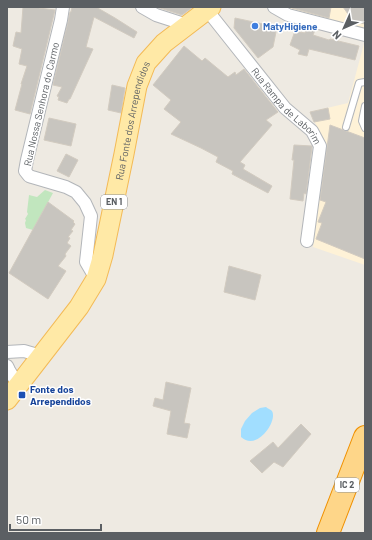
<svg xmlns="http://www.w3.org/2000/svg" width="372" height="540" font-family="Barlow,sans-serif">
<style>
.commercial{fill:#fef2d7}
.green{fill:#c1e6be}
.water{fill:#a1deff}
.building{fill:#c8c5bf;stroke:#d2cbc0}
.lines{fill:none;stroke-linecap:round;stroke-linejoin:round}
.service-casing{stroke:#b3b6ba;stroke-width:8}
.minor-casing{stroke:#b3b6ba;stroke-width:14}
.primary-casing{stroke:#f3ba56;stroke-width:21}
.motorway-casing{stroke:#f09100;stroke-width:24}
.service{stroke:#fff;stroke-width:6}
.minor{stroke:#fff;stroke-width:12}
.primary{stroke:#ffe9a6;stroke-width:19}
.motorway{stroke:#fed689;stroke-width:22}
.shop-dot{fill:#3f7fe0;stroke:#fff;stroke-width:1.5}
.transit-dot{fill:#1a4fb4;stroke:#fff;stroke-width:1.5}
.labels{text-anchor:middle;stroke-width:3;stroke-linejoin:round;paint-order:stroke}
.shield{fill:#fff;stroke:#8c8f92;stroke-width:1}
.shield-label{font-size:9px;font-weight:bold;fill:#5b5f63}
.shop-label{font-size:10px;font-weight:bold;fill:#366cbe;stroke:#fff;text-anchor:start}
.street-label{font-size:10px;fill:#5b5f63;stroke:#fff}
.transit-label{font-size:10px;font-weight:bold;fill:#164399;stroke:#fff;text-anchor:start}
</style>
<rect width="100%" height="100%" fill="#eeeae2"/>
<!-- commercial -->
<path class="commercial" d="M286,7H365V28L295,12Z
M365,40V265L313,247L325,149L321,135L310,112L348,103Z"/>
<!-- green -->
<path class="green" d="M45,190L53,193L33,230L26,228L25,223L26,220L25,219L28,214L27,212L29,195L37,197Z"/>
<!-- water -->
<path class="water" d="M266,407C267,408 271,410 272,411C278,421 257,452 241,437V429L245,421L252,413L260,408Z"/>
<!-- building -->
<path class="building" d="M23,7H39V8L55,10L30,114L15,110L22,84H21L27,66L19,64L22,49L13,46L16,32L21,33Z
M72,7H96L115,18L137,32L134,38L94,17L86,47L93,49L70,99H69L67,103L58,100L59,97L57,96L62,87L53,85L68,22L70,12H71Z
M157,7H193L182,15Z
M292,7H331L329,18L292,8Z
M343,7H365V24L353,21Z
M235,18L277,27L273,47L258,58L234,28Z
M306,28L315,30L313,35L329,40L330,39L359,46L355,60L309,49L307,56L298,54L300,50L290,45L295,31L305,33Z
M184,46L202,61L205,58L228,77L235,72L236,75L244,69L278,112L266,120L272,125L240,162L245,165L243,169L272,186L268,193L232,174L233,171L216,162L218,157L201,148L171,134L181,122L164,109L171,100L153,85Z
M112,85L125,88L121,113L108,110Z
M328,108L330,119L314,122L310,112Z
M49,118L76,124L71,146L44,140Z
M330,125L365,138V259L316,239L322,223L318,222L326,202L320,200Z
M294,145L312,146V147L306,194L304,193L303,201L290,199L294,160H292Z
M66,154L78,160L69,177L57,171Z
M48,202L74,221L73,222L75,224L71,230L73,231L68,237L70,238L67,243L71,246L65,254L66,256L58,266L66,271L48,299L9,273Z
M229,266L261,275L255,300L224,292Z
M166,382L191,388L184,423L190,424L187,438L167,434L171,411L153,406L155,398L163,400Z
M301,424L311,434L283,467L274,462L262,473L250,461L273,442L278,448Z"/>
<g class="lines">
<defs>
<path id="service" d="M365,106L362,121L365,128
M346,127L359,83L365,82"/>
<g id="minor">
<path d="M63,7L61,20L27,160L25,171L29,176L32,177L66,187L76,192L85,203L91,216L86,262L96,279"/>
<path d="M142,7L156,15L187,25"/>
<path d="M274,7L288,15L365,35"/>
<path id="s1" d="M207,10L285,108L312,131L320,146L307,241"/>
<path d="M7,352L24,351L41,356"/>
<path d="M7,366L9,370L18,385"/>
</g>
<g id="primary">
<path id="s2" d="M7,400L79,307L96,279L103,255L124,154L137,86L146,63L164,43L211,7"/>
</g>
<path id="motorway" d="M328,533L365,437"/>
</defs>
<!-- service casing -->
<use href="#service" class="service-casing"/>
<!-- minor casing -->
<use href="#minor" class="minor-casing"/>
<!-- primary casing -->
<use href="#primary" class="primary-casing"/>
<!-- motorway casing -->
<use href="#motorway" class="motorway-casing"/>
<!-- service -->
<use href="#service" class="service"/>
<!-- minor -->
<use href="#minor" class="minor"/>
<!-- primary -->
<use href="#primary" class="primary"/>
<!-- motorway -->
<use href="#motorway" class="motorway"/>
</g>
<!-- markers -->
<circle class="shop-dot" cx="255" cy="26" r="4"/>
<rect class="transit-dot" x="18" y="391" width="8" height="8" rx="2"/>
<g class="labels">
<!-- shield labels -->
<g class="shield">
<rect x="101" y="195" width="26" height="14" rx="3"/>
<rect x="335" y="478" width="24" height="14" rx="3"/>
</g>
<g class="shield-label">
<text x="114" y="205">EN 1</text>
<text x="347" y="488">IC 2</text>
</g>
<!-- shop labels -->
<g class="shop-label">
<text x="263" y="30">MatyHigiene</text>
</g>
<!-- street labels -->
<g class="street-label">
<text transform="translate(41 104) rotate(-77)" y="4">Rua Nossa Senhora do Carmo</text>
<text dy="4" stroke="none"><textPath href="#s1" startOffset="125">Rua Rampa de Laborim</textPath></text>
<text dy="4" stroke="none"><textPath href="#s2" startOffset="313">Rua Fonte dos Arrependidos</textPath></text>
</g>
<!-- transit labels -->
<g class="transit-label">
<text x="30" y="393">Fonte dos<tspan x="30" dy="12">Arrependidos</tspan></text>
</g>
</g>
<!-- border -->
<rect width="372" height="540" fill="none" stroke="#5b5f63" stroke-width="16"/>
<!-- north arrow -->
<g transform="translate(344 28) rotate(225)" stroke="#ffffff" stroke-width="3" paint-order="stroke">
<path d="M0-3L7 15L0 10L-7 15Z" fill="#5b5f63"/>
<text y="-6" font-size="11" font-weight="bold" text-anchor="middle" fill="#5b5f63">N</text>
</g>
<!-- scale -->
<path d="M10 524v6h91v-6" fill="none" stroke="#5b5f63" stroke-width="2"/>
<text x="16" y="524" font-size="12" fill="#5b5f63" stroke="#ffffff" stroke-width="3" paint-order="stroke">50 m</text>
</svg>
